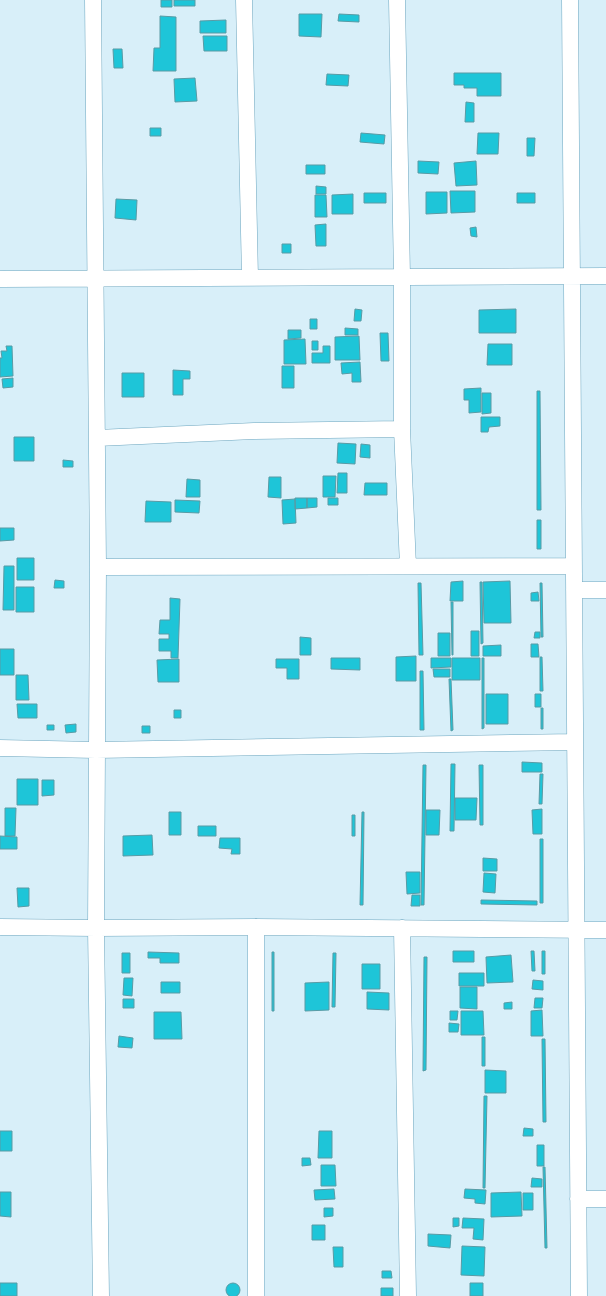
<svg xmlns="http://www.w3.org/2000/svg" width="606" height="1296" font-family="'Titillium Web',sans-serif">
<style>
.building{fill:#1ec5d8;stroke:#589ba5}
.lines{fill:none;stroke-linecap:round;stroke-linejoin:round}
.minor-casing{stroke:#6ca6bf;stroke-width:17}
.minor{stroke:#fff;stroke-width:16}
</style>
<rect width="100%" height="100%" fill="#d8eff9"/>
<!-- building -->
<path class="building" d="M161,0H172V7H161Z
M174,0H195V6H174Z
M299,14H322L321,37L299,36Z
M339,14L359,15V22L338,21Z
M160,16L176,17V71H153L154,48H160Z
M226,20V33H200V21Z
M203,36H227V51H204Z
M113,49H122L123,68H114Z
M454,73H501V96H477V88H464V85H454Z
M327,74L349,75L348,86L326,85Z
M195,78L197,101L175,102L174,79Z
M466,102L474,103V122H465Z
M150,128H161V136H150Z
M361,133L385,135L384,144L360,142Z
M478,133H499L498,154H477Z
M527,138H535L534,156H527Z
M418,161L439,162L438,174L418,173Z
M476,161L477,185L456,186L454,163Z
M306,165H325V174H306Z
M316,186L326,187V194H316Z
M450,191H475V212L451,213Z
M426,192H447V213L426,214Z
M364,193H386V203H364Z
M517,193H535V203H517Z
M353,194V214H332V195Z
M315,195H326L327,217H315Z
M116,199L137,200L136,220L115,218Z
M326,224V246H316L315,225Z
M476,227L477,237L471,236L470,228Z
M282,244H291V253H282Z
M355,309L362,310L361,321H354Z
M516,309V333H479V310Z
M310,319H317V329H310Z
M345,328L358,329V335H345Z
M288,330H301V338L288,339Z
M380,333H388L389,361H381Z
M359,336L360,360H335V337Z
M305,339L306,364H284V340Z
M312,341H318V350H312Z
M488,344H512V365H487Z
M6,346H12L13,376L0,377V358H2L1,351H7Z
M323,346H330V363H312V353H323Z
M360,362L361,382H352V373L342,374L341,363Z
M282,366H294V388H282Z
M173,370L190,371V379H183V395H173Z
M122,373H144V397H122Z
M13,378V387L3,388L2,379Z
M481,388V412L469,413V400H464V389Z
M537,391H540L541,510H537Z
M482,393H491V413L482,414Z
M481,417H500V426L489,427L488,432H481Z
M14,437H34V461H14Z
M338,443L356,444L355,464L337,463Z
M361,444L370,445V458L360,457Z
M63,460L73,461V467H63Z
M338,473H347V493H337Z
M323,476H336L335,497H323Z
M269,477H281V498L268,497Z
M187,479L200,480V497H186Z
M365,483H387V495H364Z
M295,498H307V508L295,509Z
M307,498H317V507L307,508Z
M328,498H338V505H328Z
M295,499L296,523L283,524L282,500Z
M175,500L200,501L199,513L175,512Z
M146,501L171,502V522H145Z
M537,520H541V549H537Z
M0,528H14V540L0,541Z
M17,558H34V580H17Z
M4,566H14V610H3Z
M55,580L64,581V588H54Z
M463,581V601H450L451,582Z
M510,581L511,623H484L483,582Z
M480,582H482L483,643L481,644Z
M418,583H421L423,655H419Z
M540,583H542L543,637H541Z
M16,587H34V612H16Z
M538,592L539,601H531V593Z
M170,598L180,599L178,658H171V651H159V639H169V634H159L160,620H170Z
M451,602H453V655H452Z
M471,631H479V656H471Z
M535,632H540V638H534Z
M438,633H450V656H438Z
M300,637L311,638V655H300Z
M531,644H538L539,657H531Z
M501,645V656H483V646Z
M0,649H14V675H0Z
M416,656V681H396V657Z
M540,657H542L543,691H540Z
M331,658H360V670L331,669Z
M431,658H451V667L431,668Z
M452,658H480V680H452Z
M482,658H484V728L482,729Z
M179,659V682H158L157,660Z
M276,659H299V679H287V668H276Z
M433,669H450V677H434Z
M420,671H423L424,730H420Z
M16,675H28L29,700H16Z
M449,679H451L453,730L451,731Z
M486,694H508V724H486Z
M535,694H541V707H535Z
M17,704H37V718H18Z
M541,708H543V729H541Z
M174,710H181V718H174Z
M76,724V732L66,733L65,725Z
M47,725H54V730H47Z
M142,726H150V733H142Z
M522,762L542,763V772H522Z
M451,764H455L454,831H450Z
M423,765H426L424,905H421Z
M479,765H483V825H480Z
M540,774H543L542,804H539Z
M17,779H38V805H17Z
M42,780H54V795L42,796Z
M455,798H477L476,820H455Z
M5,808H16L15,836H5Z
M542,809V834H533L532,810Z
M426,810H440L439,835H426Z
M169,812H181V835H169Z
M362,812H364L363,905H360Z
M352,815H355V836H352Z
M198,826H216V836H198Z
M152,835L153,855L123,856V836Z
M0,836L17,837V849H0Z
M220,838H240V854H231L232,849L219,848Z
M540,839H543V903H540Z
M483,858L497,859V871H483Z
M406,872H420V893L407,894Z
M484,873L496,874L495,893L483,892Z
M17,888H29V906L18,907Z
M412,895H420V906H411Z
M481,900L537,901V905L481,904Z
M453,951H474V962H453Z
M531,951H534L535,971H532Z
M542,951H545V974H542Z
M148,952L179,953V963H160V958H148Z
M272,952H274V1011H272Z
M122,953H130V973H122Z
M333,953H336L335,1007H332Z
M511,955L513,982L487,983L486,957Z
M424,957H427L426,1070L423,1071Z
M362,964H380V989H362Z
M459,973H484V986H459Z
M124,978H133L132,996L123,995Z
M533,980L543,981V990L532,989Z
M161,982H180V993H161Z
M329,982V1010L305,1011V983Z
M460,987H477V1009L460,1008Z
M367,992L389,993V1010L367,1009Z
M535,998H543L542,1008H534Z
M123,999H134V1008H123Z
M512,1002V1009H504V1003Z
M542,1010L543,1036H531V1011Z
M450,1011H458L457,1020H450Z
M461,1011H483L484,1035H461Z
M154,1012H181L182,1039H154Z
M449,1023L459,1024L458,1032H449Z
M119,1036L133,1038L132,1048L118,1047Z
M482,1037H485V1066H482Z
M542,1039H545L546,1122H543Z
M485,1070L506,1071V1093H485Z
M484,1096H487L485,1188H483Z
M524,1128L533,1129V1136H523Z
M0,1131H12V1151H0Z
M319,1131H332V1158H318Z
M537,1145H544V1166H537Z
M302,1158H310L311,1165L302,1166Z
M321,1165H335L336,1186H321Z
M543,1167H545L547,1248H545Z
M532,1178L542,1179V1187H531Z
M334,1189L335,1199L315,1200L314,1190Z
M465,1189L486,1190L485,1204L475,1203V1199L464,1198Z
M0,1192H11V1217L0,1216Z
M521,1192L522,1216L491,1217V1193Z
M523,1193H533V1210H523Z
M324,1208H333V1216L324,1217Z
M453,1218H459V1226L453,1227Z
M463,1218L484,1219L483,1240L473,1239L474,1228H462Z
M312,1225H325V1240H312Z
M428,1234L451,1235L450,1248L428,1246Z
M462,1246L485,1247L484,1276L461,1275Z
M333,1247H343V1267H334Z
M382,1271H391L392,1278H382Z
M0,1283H17V1296H0Z
M470,1283H483V1296H470Z
M226 1290a7 7 0 1 1 14 0a7 7 0 1 1-14 0Z
M381,1288H393V1296H381Z"/>
<g class="lines">
<defs>
<path id="minor" d="M93,0L98,567L96,928L101,1296
M244,0L250,278
M397,0L402,277V429L408,566
M570,0L579,1296
M0,279L606,276
M97,438L254,431L402,429
M98,567L574,566
M574,590H606
M0,748L96,750L575,742
M0,927L96,928L256,927L606,930
M402,928L408,1296
M578,1199H606
M256,1296V927"/>
</defs>
<!-- minor casing -->
<use href="#minor" class="minor-casing"/>
<!-- minor -->
<use href="#minor" class="minor"/>
</g>
</svg>
